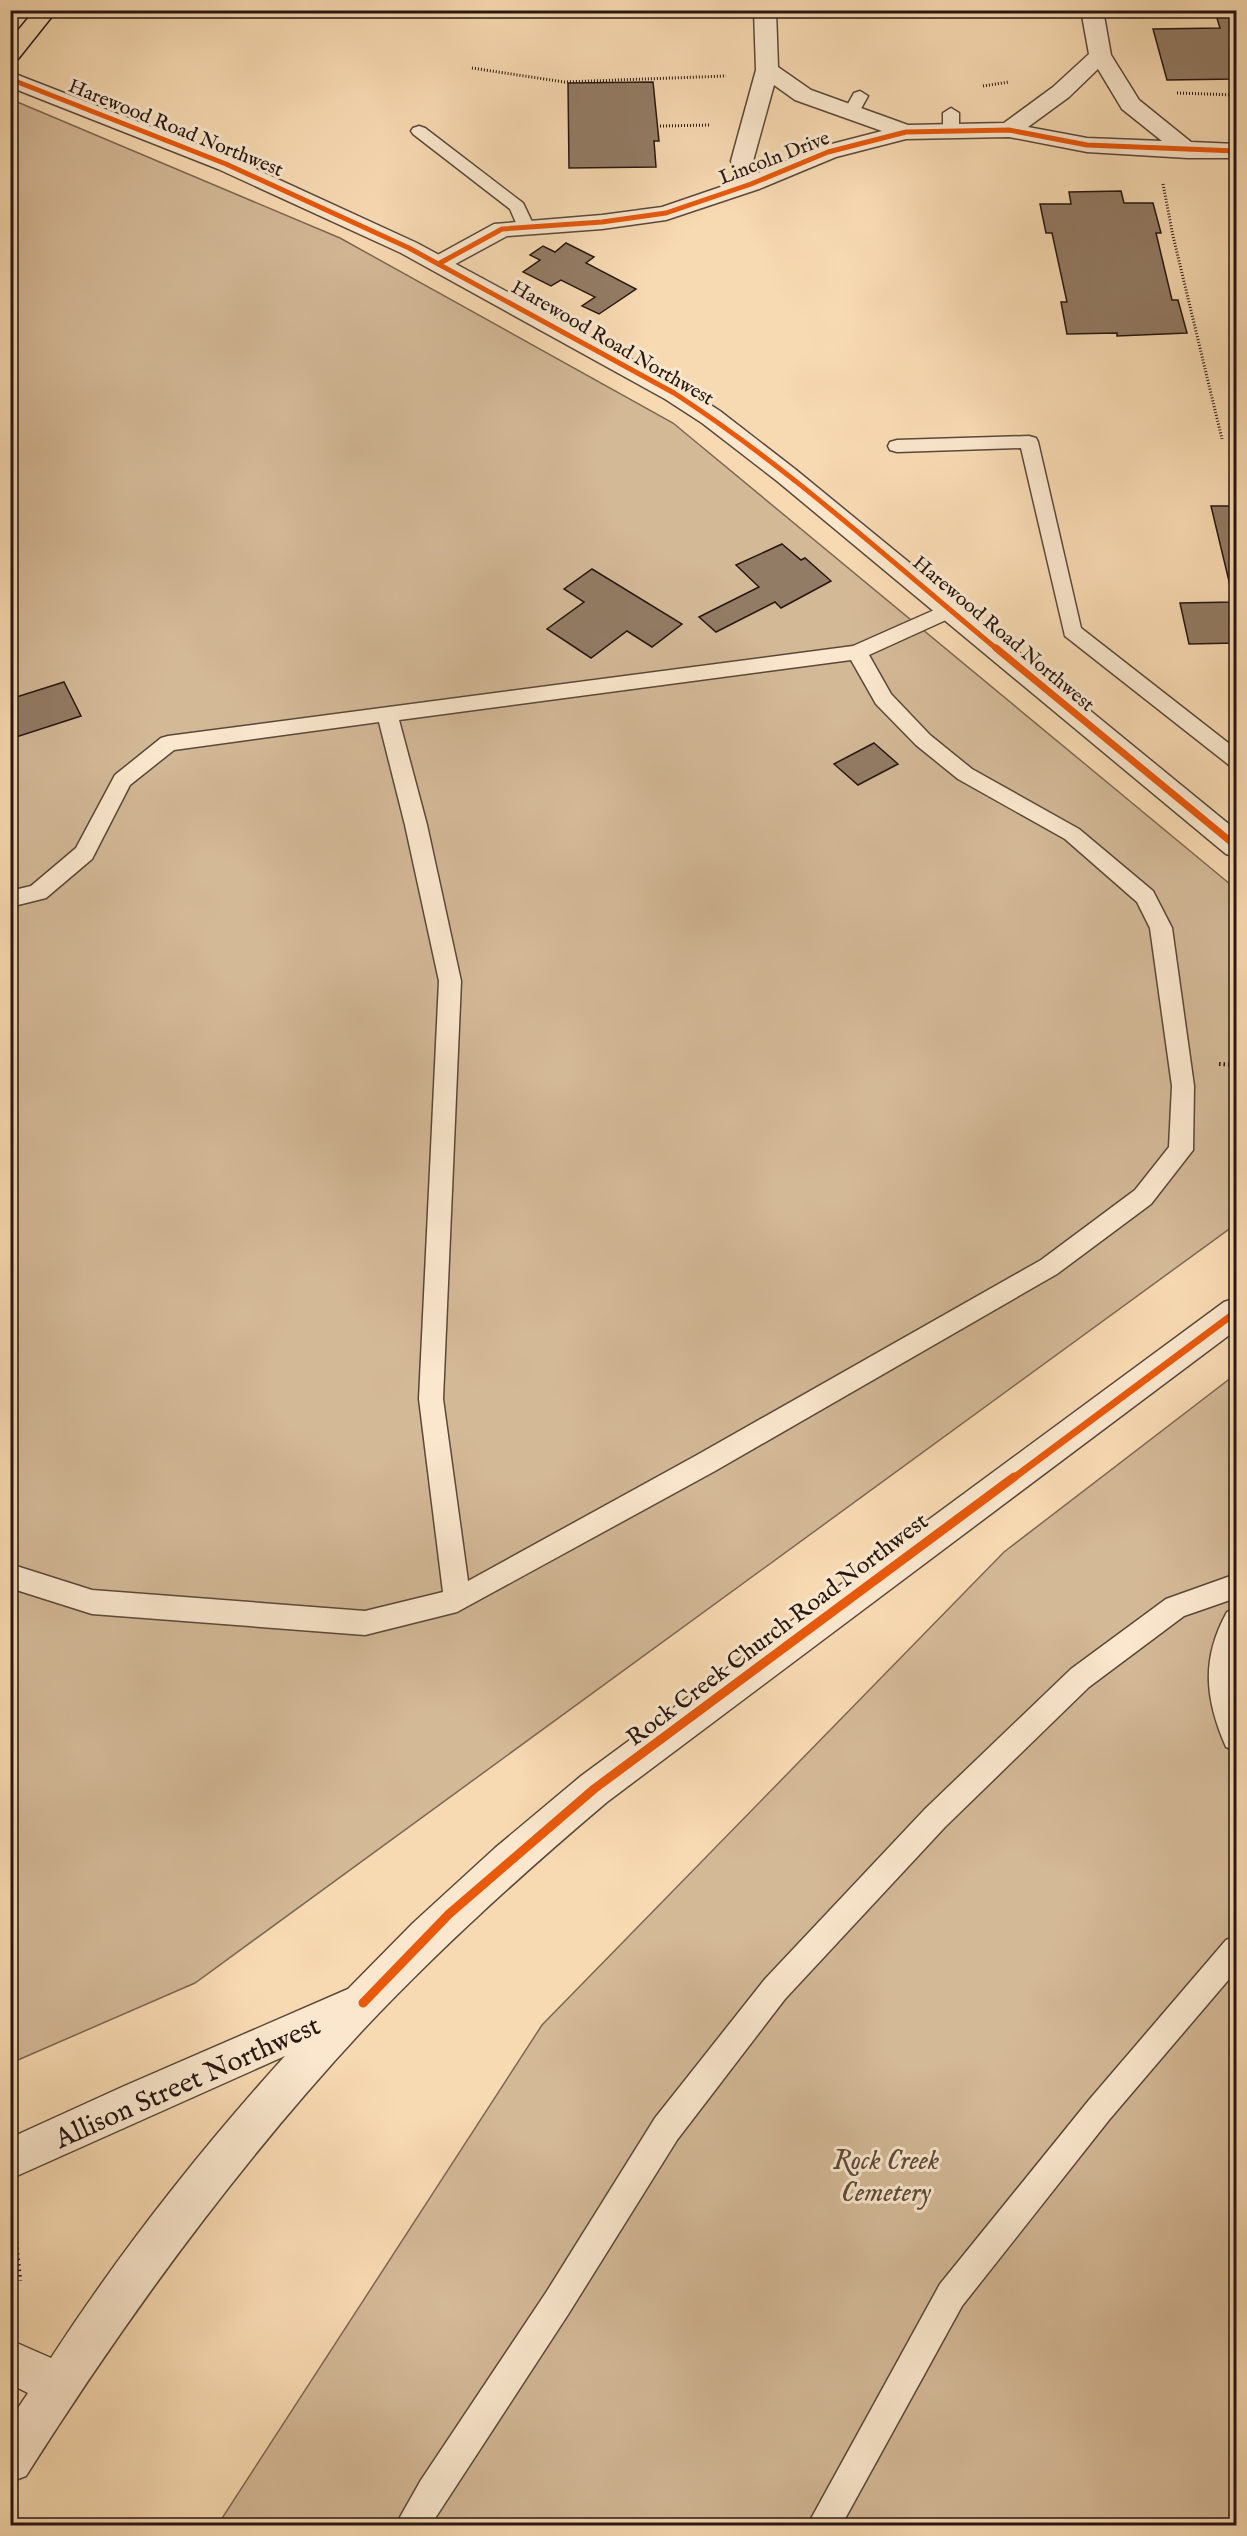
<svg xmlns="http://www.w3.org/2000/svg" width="1247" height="2536" font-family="'IM FELL English',serif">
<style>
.green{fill:#d4b997;stroke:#7d6854;stroke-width:1.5}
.building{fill:#937c65;stroke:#261712;stroke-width:1.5}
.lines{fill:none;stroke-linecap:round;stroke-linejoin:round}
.service-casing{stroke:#5a483a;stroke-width:3}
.minor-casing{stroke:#5a483a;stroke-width:3}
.tertiary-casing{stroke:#5a483a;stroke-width:3}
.primary-casing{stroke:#261712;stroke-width:3}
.path-far2{stroke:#261712;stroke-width:3;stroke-dasharray:1 2;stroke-linecap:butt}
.path-far1{stroke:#261712;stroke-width:4;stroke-dasharray:1.5 3;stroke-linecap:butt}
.path{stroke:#261712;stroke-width:4.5;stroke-dasharray:1.5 4;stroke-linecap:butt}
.service{fill:#fae7cd;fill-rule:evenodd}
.minor{fill:#fae7cd;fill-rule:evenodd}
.tertiary{fill:#fae7cd;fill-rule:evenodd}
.primary{fill:#f8dab2;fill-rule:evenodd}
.cycleway-far2-casing{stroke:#fae7cd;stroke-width:8}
.cycleway-far1-casing{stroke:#fae7cd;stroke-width:10}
.cycleway-casing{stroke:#fae7cd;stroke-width:13}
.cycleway-far2{stroke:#e8590c;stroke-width:5}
.cycleway-far1{stroke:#e8590c;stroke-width:7}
.cycleway{stroke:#e8590c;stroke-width:9}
.labels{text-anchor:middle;stroke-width:6;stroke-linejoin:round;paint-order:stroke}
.far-street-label{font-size:20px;fill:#261712;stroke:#fae7cd}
.street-label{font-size:24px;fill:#261712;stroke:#fae7cd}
.near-street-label{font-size:28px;fill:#261712;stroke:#fae7cd}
.near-park-label{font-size:28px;font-style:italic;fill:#5a483a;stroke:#fae7cd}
</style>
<rect width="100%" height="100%" fill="#f8dab2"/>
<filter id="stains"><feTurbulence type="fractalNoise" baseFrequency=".00333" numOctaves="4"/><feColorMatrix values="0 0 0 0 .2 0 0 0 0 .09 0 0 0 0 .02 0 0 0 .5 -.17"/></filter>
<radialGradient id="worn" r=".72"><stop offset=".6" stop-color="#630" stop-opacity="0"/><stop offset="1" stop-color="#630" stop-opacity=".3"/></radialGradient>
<!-- green -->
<path class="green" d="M15,101L340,238L673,423L1236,889V1224L195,1983L11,2063L10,102Z
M1236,1374V2525L217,2526L542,2025L1004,1552Z"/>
<!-- building -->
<path class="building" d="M1236,14V79L1167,80L1153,29L1220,28L1216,15Z
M653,82L659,141H654L656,167L569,168L568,83Z
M1121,191L1124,203H1153L1161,233H1156L1172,300H1178L1187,333L1117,336V333L1067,334L1061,302H1067L1052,233H1046L1040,204H1071L1069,192Z
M566,243L594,257L586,263L636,289L599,314L582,306L595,297L561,280L551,286L523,272L540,260L530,255L543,246L555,252Z
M1211,506H1236V643L1189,644L1180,603L1234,602Z
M782,544L801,560L805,558L831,581L781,608L775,602L716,632L699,617L759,587L736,565Z
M592,569L682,624L652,647L627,631L591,658L547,629L584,602L564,589Z
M64,682L81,716L10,739V699Z
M874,743L898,764L858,785L834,764Z"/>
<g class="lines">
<defs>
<path id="service" d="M860,91L868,96L858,114H846L844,111L854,93Z
M951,108L959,113V130L951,135L943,130V113Z
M419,126L425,128L523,203L535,228L532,232H520L510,209L413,134L411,131L413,128Z
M1029,436L1036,438L1038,442L1081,628L1236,749V767L1229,765L1065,636L1021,448L897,452L890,450L888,446L890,442L897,440Z
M950,603L957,605L960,610L957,615L869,655L891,694L930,735L972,769L1079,829L1153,891L1172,928L1194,1086L1193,1150L1151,1204L1057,1274L715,1471L457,1612L365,1635L92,1614L10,1588V1564L92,1590L365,1611L443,1592L419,1399L439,981L405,825L379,722L174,750L130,785L92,859L46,898L10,907V891L31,886L76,848L115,775L161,738L168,736L853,646ZM851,660L876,704L916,745L958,779L1065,839L1137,902L1150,928L1172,1086L1169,1147L1135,1190L1041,1260L697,1455L468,1581L443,1399L461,981L427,825L399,720Z
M1236,1574V1598L1184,1616L1089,1687L945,1827L785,1999L677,2140L569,2313L430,2526H395L421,2480L547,2291L655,2118L765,1979L925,1809L1071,1669L1166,1599Z
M1236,1608V1751L1226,1747C1205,1699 1201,1659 1227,1612Z
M1236,1936V1971L1109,2120L962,2306L841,2526H807L940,2284L1089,2100L1226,1940Z"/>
<path id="minor" d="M754,10H776L778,67L811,90L908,125L1004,123L1053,87L1089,54L1081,10H1103L1111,55L1139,100L1191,142L1236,144V158H1188L1087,152L1009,137L906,139L836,157L759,189L666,220L602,229L507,236L448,268L440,270L432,268L428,263L432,258L494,224L602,215L662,207L738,181L731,161L756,70ZM1098,69L1122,109L1162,141L1087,138L1028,127L1069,97ZM774,85L795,100L882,131L820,147L758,173L753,161Z"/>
<path id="tertiary" d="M10,72L234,159L417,243L683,387L720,411L795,469L1236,830V857L1226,854L777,481L702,423L665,399L401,253L218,169L10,87Z
M1236,1298V1330L607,1802C522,1874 439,1949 362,2031C235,2168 126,2318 26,2476L10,2482V2420L28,2393L10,2384V2340L51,2358C120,2252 200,2150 285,2056L10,2179V2138L122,2087L348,1989L413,1923L495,1848L581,1776L1224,1302Z"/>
<path id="primary" d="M35,10H57L18,59L10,60V40Z"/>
</defs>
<!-- service casing -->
<use href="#service" class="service-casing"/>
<!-- minor casing -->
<use href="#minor" class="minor-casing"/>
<!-- tertiary casing -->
<use href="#tertiary" class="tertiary-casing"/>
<!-- primary casing -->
<use href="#primary" class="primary-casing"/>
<!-- path-far2 -->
<path class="path-far2" d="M472,68L564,82L726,76
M983,86L1009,82
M1177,93L1236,95
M660,126L711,125
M1163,184L1173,236L1222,439"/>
<!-- path-far1 -->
<path class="path-far1" d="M1219,1064L1236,1065"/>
<!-- path -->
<path class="path" d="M12,2204L20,2281"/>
<!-- service -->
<use href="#service" class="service"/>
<!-- minor -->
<use href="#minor" class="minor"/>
<!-- tertiary -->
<use href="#tertiary" class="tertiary"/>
<!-- primary -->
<use href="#primary" class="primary"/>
<defs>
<path id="cycleway-far2" d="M10,79L226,164L409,248L674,393C787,466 894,564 998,650
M440,263L502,229L602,222L666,213L751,184L828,152L906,132L1009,130L1087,145L1236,151"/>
<path id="cycleway-far1" d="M996,648L1236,846
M1012,1479L1236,1312"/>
<path id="cycleway" d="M363,2003L449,1914L594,1789L1014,1477"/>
</defs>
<!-- cycleway-far2 casing -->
<use href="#cycleway-far2" class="cycleway-far2-casing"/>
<!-- cycleway-far1 casing -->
<use href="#cycleway-far1" class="cycleway-far1-casing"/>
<!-- cycleway casing -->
<use href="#cycleway" class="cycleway-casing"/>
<!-- cycleway-far2 -->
<use href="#cycleway-far2" class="cycleway-far2"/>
<!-- cycleway-far1 -->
<use href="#cycleway-far1" class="cycleway-far1"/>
<!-- cycleway -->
<use href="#cycleway" class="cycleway"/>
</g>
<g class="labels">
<!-- far-street labels -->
<g class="far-street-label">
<text transform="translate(176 127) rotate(22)" y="7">Harewood Road Northwest</text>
<text transform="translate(774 157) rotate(-21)" y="7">Lincoln Drive</text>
<text transform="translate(613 342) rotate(30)" y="7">Harewood Road Northwest</text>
<text transform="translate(1004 633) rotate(40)" y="7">Harewood Road Northwest</text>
</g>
<!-- street labels -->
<g class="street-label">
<text transform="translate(777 1629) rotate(-37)" y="8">Rock Creek Church Road Northwest</text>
</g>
<!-- near-street labels -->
<g class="near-street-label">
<text transform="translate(187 2081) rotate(-24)" y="10">Allison Street Northwest</text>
</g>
<!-- near-park labels -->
<g class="near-park-label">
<text x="886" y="2169">Rock Creek<tspan x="886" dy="32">Cemetery</tspan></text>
</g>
</g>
<!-- margin -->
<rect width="1247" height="2536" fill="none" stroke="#f8dab2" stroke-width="36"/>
<rect x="12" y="12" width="1223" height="2512" fill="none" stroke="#261712" stroke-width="3"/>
<rect x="18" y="18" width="1211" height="2500" fill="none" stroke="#261712" stroke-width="1.5"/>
<rect width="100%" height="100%" filter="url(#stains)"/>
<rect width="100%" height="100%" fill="url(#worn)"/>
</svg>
